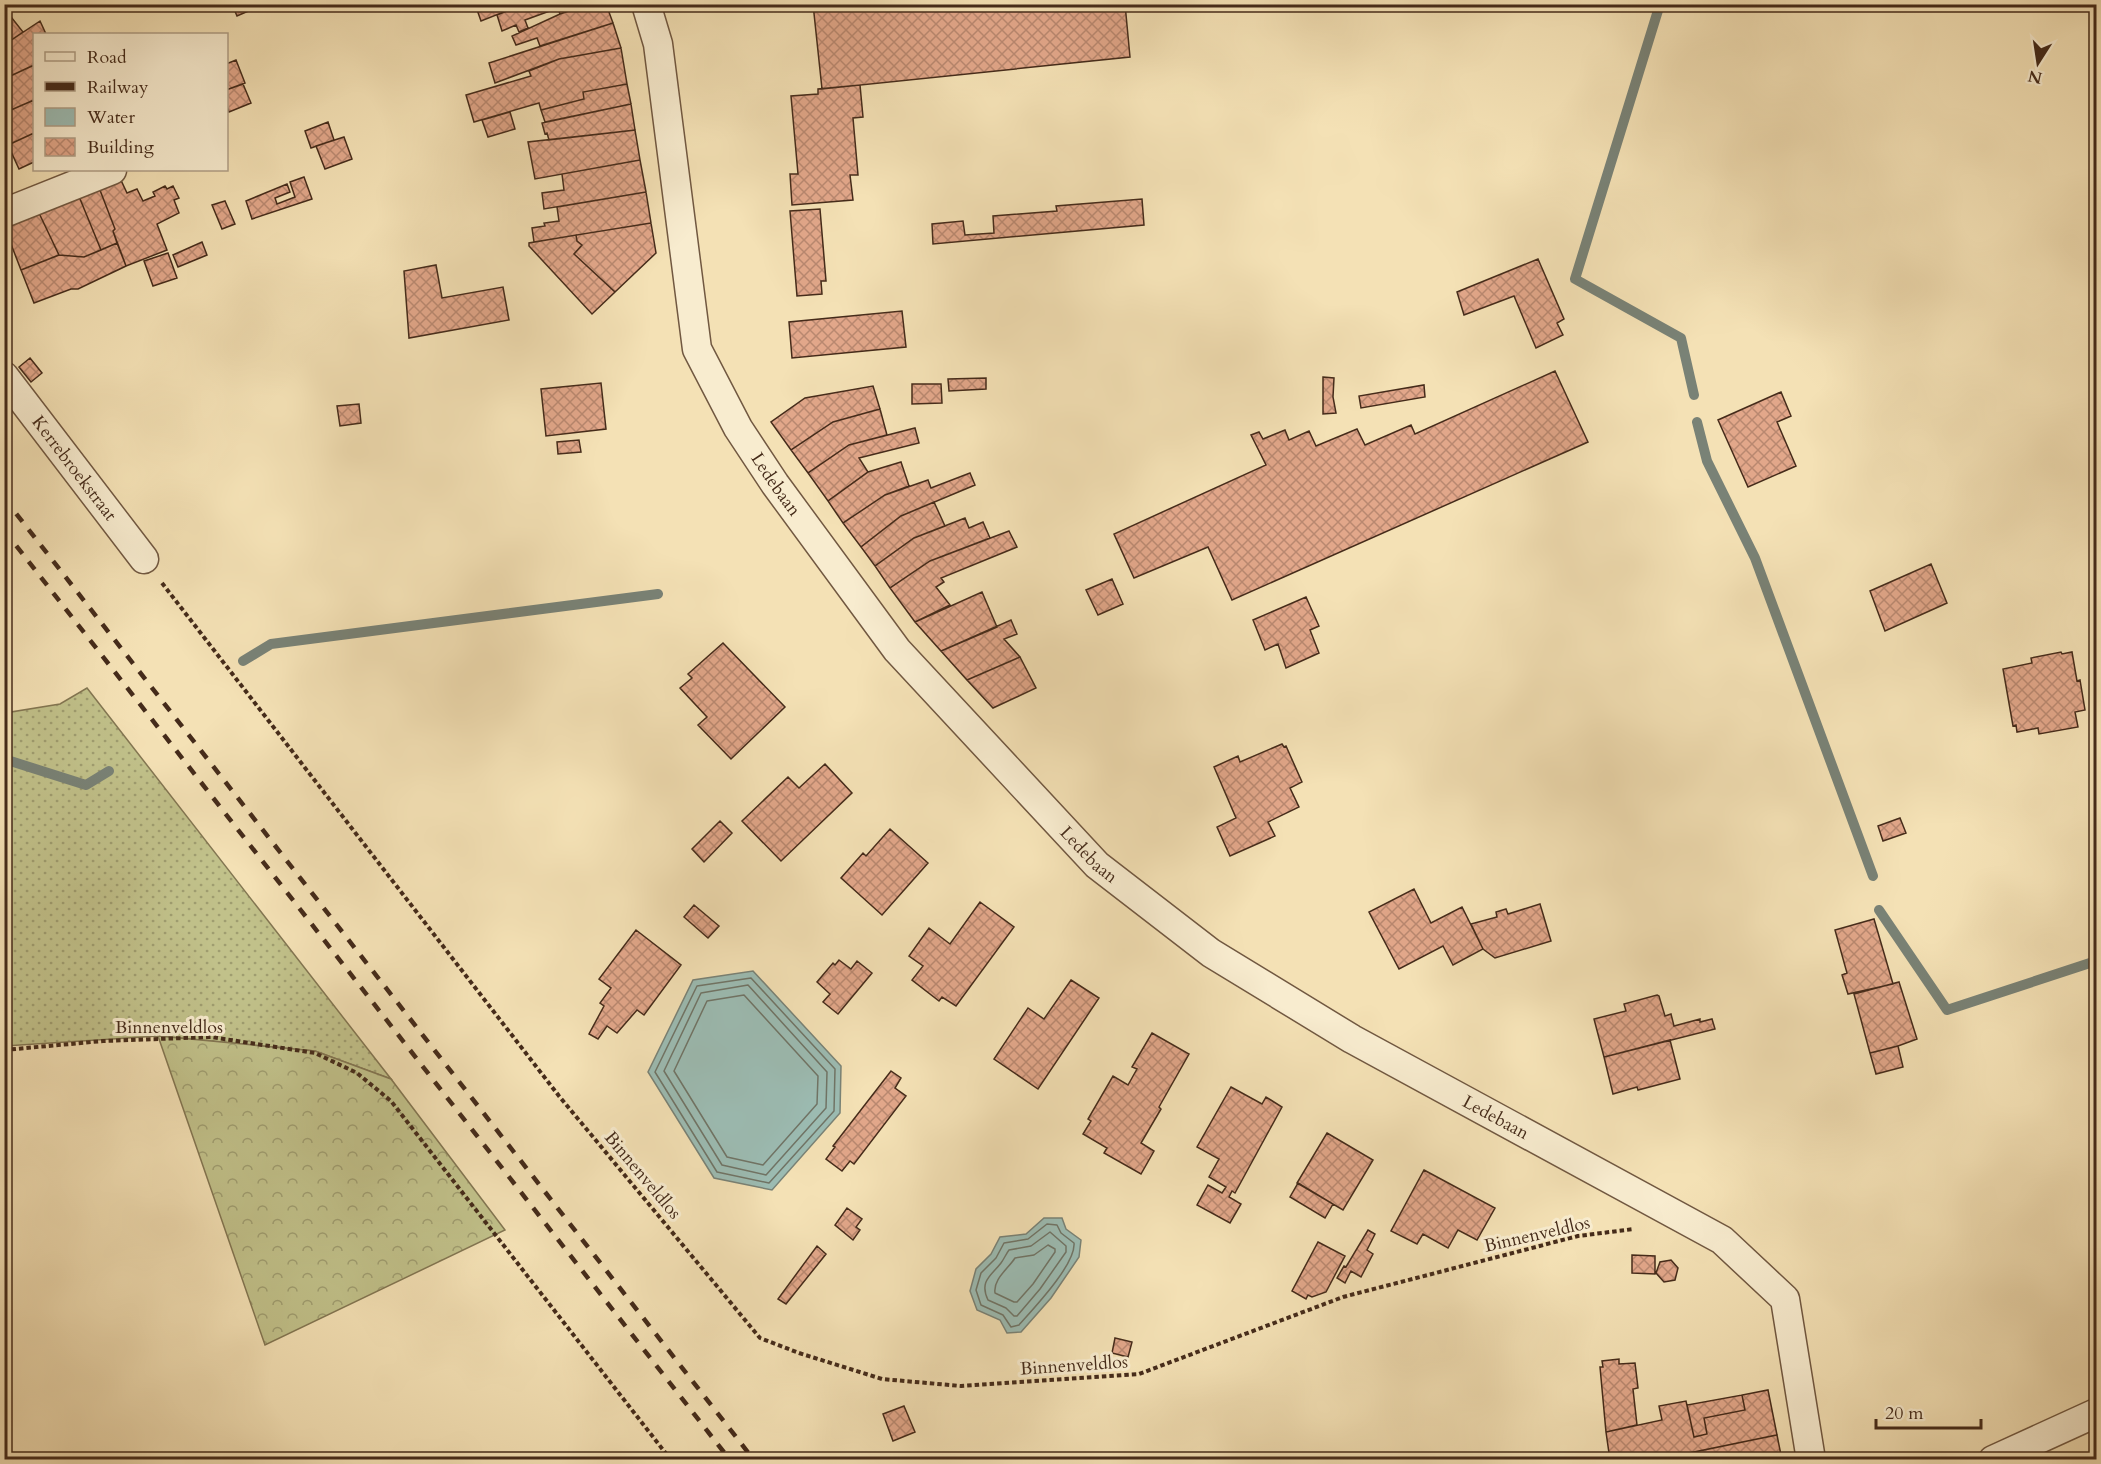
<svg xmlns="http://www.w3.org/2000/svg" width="2101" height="1464" font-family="Cardo,serif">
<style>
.grass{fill:url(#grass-dots);stroke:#837652;stroke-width:1.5}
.forest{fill:url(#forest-crowns);stroke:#837652;stroke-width:1.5}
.water{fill:#9cbcb3;stroke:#798276;stroke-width:1.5}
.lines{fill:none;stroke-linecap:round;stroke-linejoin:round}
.shore{stroke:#707466;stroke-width:1.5}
.stream{stroke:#798276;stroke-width:10}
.building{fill:url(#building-cross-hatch);stroke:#452b1a;stroke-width:1.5}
.minor-casing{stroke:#715841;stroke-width:31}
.path{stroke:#452b1a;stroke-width:4;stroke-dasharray:4.5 3;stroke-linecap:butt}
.minor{stroke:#f8eccf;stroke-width:28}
.rail{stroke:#452b1a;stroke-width:4.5;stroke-dasharray:10 10;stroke-linecap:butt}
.labels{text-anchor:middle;stroke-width:6;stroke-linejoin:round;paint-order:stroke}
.street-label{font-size:18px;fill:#452b1a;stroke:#f8eccf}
</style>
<defs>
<pattern id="grass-dots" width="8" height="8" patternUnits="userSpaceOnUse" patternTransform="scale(1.5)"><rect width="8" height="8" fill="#c1c18a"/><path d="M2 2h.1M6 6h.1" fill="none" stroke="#9f9d70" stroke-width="1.8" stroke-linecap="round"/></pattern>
<pattern id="forest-crowns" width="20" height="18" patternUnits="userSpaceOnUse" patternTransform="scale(1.5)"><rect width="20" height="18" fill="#c1c18a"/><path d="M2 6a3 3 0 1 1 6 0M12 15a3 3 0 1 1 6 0" fill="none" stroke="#9f9d70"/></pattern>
<pattern id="building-cross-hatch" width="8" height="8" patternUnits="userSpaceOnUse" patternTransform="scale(1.5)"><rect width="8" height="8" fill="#e2a78a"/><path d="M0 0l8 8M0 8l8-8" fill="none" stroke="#b98870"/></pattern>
</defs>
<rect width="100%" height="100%" fill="#f4e1b5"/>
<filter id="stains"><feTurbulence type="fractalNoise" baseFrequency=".00333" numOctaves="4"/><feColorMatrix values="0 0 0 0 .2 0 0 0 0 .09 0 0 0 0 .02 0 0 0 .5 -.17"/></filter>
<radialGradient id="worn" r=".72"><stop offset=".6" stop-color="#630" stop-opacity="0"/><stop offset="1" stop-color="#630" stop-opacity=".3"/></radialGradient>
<!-- grass -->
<path class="grass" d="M87,688L391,1079L315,1051L158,1036L5,1046V713L60,704Z"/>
<!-- forest -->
<path class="forest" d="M158,1036L315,1051L391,1079L505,1230L265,1345Z"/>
<!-- water -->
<path class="water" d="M753,971L841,1066L840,1113L772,1190L714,1178L648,1072L693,980Z
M1044,1218H1062L1066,1229L1081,1240L1079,1257L1051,1298L1021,1332L1007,1333L1000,1320L977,1310L970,1291L976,1269L991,1254L1000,1237L1026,1234Z"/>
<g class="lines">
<!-- shore -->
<path class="shore" d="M751,978L835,1069L834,1111L769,1183L717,1172L655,1072L697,986Z
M748,985L827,1072L826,1108L766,1175L722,1165L664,1071L701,993Z
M744,995L818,1076L817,1104L763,1165L727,1157L674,1071L707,1001Z
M1047,1224L1057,1225L1061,1233L1074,1243C1076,1264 1034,1308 1019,1325L1011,1327L1003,1315L981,1305L976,1290L981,1273L996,1258L1004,1243L1028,1239Z
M1050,1232L1066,1246V1252L1040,1289L1017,1316H1014L1006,1308L988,1300C979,1281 991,1276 1001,1263C1004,1259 1006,1254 1009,1250L1031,1246Z
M1048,1245L1055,1249V1252L1033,1284L1017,1302H1014L995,1293C993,1279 1008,1269 1015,1258L1034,1255Z"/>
<!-- stream -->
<path class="stream" d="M1660,4L1575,279L1681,338L1694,395
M1697,422L1707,461L1755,558L1873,876
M243,661L271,644L658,594
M4,759L86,785L109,771
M1879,910L1947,1010L2096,961"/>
</g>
<!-- building -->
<path class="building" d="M206,4H221L209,11Z
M232,4H252L253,9L237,16Z
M475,4H524L481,21Z
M524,4H589L560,14L558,8L525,20L528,28L519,32L516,25L502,31L497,15Z
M589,4H606L613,23L540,46L537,38L516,45L512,36L560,14Z
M693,4H764V5L698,11Z
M813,4H1125L1130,57L822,89Z
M4,8L23,32L4,45Z
M40,21L46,34H34V65L4,79V45Z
M613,23L621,48L559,59L495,83L489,63Z
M621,48L627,84L583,92L584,99L541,110L539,103L474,122L466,95L531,76L529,71L559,59Z
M236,60L245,83L226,90V64Z
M34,65V100L4,113V79Z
M243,84L251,103L229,112L226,104V90Z
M627,84L631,104L545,122L541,110L584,99L583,92Z
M860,85L863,117L853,118L858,175H850L853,200L792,205L790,174H798L791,96L818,94V89Z
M34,100V133L8,145L4,136V113Z
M631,104L635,130L549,140L547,133L545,134L542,123Z
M510,112L515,129L488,137L482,120Z
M328,122L334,140L311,148L305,131Z
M635,130L640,160L535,179L528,142Z
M34,133V162L19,169L8,145Z
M344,137L352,159L325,169L316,146Z
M640,160L646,192L544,209L542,193L564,190L562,174Z
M119,176L127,193L137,189L143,201L155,196L153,192L165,186L167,189L173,186L179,198L174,200L179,213L157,224L167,250L126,266L113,231L115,229L98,185Z
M304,177L312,199L252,219L246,201L287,184L290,192L275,198L277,204L295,197L290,182Z
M98,185L115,229L113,231L117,243L101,250L78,194Z
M646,192L651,223L534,242L532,228L545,226L544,223L559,221L557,207Z
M78,194L101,250L84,257L59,255L38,211Z
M1142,199L1144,225L933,244L932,224L963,221L965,235L994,233L993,216L1057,211L1056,206Z
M225,201L235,224L222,229L212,205Z
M820,209L826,281H821L822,294L797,296L790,211Z
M38,211L59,255L21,270L4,226Z
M651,223L656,253L615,292L574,254L582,245L577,241L576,235Z
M576,235L577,241L582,245L574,254L615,292L592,314L529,246V243Z
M202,242L207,255L178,267L173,255Z
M117,243L126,266L78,289H71L34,303L21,270L59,255L84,257Z
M168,253L177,278L153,286L144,261Z
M1538,259L1564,319L1557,323L1563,335L1536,348L1514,296L1464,315L1457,292Z
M436,265L442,298L503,287L509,320L409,338L404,271Z
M902,311L906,347L792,358L789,322Z
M30,358L42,373L31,382L19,367Z
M1555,371L1588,442L1232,600L1208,547L1134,578L1114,534L1266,465L1251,435L1259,432L1263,439L1285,430L1289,440L1309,431L1316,446L1357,429L1365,445L1411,425L1415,434Z
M1323,377L1334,378L1333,397L1336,413L1323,414Z
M986,378V389L949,391L948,379Z
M601,383L606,429L546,436L541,389Z
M912,384H941L942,403L912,404Z
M1424,385L1425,397L1361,408L1359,396Z
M873,386L880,409L833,422L791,450L771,422L805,398Z
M1781,392L1791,416L1777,422L1796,466L1748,487L1718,420Z
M359,404L361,423L340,426L337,406Z
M880,409L887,435L849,445L808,473L791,450L833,422Z
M915,428L919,443L859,458L868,472L828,501L808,473L849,445Z
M579,440L581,452L558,454L557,442Z
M901,462L909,486L885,495L843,523L828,501L868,472Z
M970,473L975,485L901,516L861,547L843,523L885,495L928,480L931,488Z
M934,502L945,526L914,538L875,566L861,547L901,516Z
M965,518L969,528L983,522L990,538L930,561L890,588L875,566L914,538Z
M1009,531L1017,547L941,578L944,582L936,587L950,605L915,622L890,588L930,561Z
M1931,564L1947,603L1885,631L1870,591Z
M1112,579L1123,604L1098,615L1086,590Z
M982,592L997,627L941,651L915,622Z
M1306,597L1319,626L1310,630L1319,653L1286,668L1278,644L1265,650L1253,620Z
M1011,620L1017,634L1004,639L1020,657L967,680L941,651Z
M723,643L785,707L731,759L698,725L707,717L680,688L692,678L688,674Z
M2061,652L2062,654L2072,652L2077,681L2080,680L2085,710L2075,712L2078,727L2039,734L2038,728L2017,732L2016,725L2013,726L2003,669L2032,663L2031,658Z
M1020,657L1036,688L993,708L967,680Z
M1282,744L1284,747L1286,746L1302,782L1290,788L1299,807L1268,822L1275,836L1230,856L1217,827L1236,818L1214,767L1238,756L1240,762Z
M825,764L852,793L781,861L742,821L788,777L799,788Z
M1900,818L1906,833L1883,841L1878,826Z
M720,821L732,833L704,862L692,849Z
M890,829L928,863L882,915L841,878L863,853L866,856Z
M1414,889L1431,923L1462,907L1483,949L1453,965L1443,946L1399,969L1369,912Z
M980,902L1014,927L956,1006L942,997L939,1001L912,980L923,966L909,956L929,928L950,944Z
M1540,904L1551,941L1495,958L1483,949L1471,924L1497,917L1496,912L1506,909L1508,914Z
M694,905L719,926L708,938L684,917Z
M1874,919L1893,984L1848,994L1842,975L1847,973L1835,930Z
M636,930L681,965L644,1015L637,1010L617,1033L607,1026L598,1039L589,1034L604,1006L600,1003L611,988L599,979Z
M839,960L851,969L857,961L872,973L838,1014L823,1002L830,994L817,982L833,963L835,965Z
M1071,980L1099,998L1038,1089L994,1059L1028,1008L1044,1019Z
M1899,982L1917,1039L1898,1046L1870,1053L1854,994Z
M1657,995L1659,996L1665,1016L1671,1014L1674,1026L1700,1019V1022L1712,1019L1715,1029L1604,1057L1594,1019L1626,1011L1624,1004Z
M1152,1033L1189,1054L1159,1107L1161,1109L1141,1143L1154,1151L1141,1174L1104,1153L1107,1148L1083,1134L1091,1121L1088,1119L1113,1076L1128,1085L1137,1069L1132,1067Z
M1670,1040L1680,1079L1638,1090L1637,1087L1613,1094L1604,1057Z
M1898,1046L1903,1067L1876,1074L1870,1053Z
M891,1071L901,1078L895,1088L906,1096L854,1164L850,1161L842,1171L826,1159L835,1147L833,1146Z
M1231,1087L1262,1104L1266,1097L1282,1107L1235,1193L1232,1191L1229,1197L1241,1204L1230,1223L1197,1205L1208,1185L1222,1193L1226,1187L1209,1177L1219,1159L1197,1147Z
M1327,1133L1373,1160L1343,1210L1297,1183Z
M1424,1170L1495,1208L1477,1240L1458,1230L1448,1248L1423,1234L1417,1244L1391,1231Z
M1298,1183L1333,1204L1325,1218L1290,1197Z
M847,1208L862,1219L856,1227L860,1230L853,1240L835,1225Z
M1368,1230L1375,1234L1367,1250L1373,1254L1361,1277L1351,1271L1345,1283L1337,1278L1344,1266L1346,1267Z
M1318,1242L1345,1256L1326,1292L1312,1297L1308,1295L1306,1299L1292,1291Z
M817,1246L826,1254L786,1304L778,1299Z
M1632,1255L1655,1256V1274L1632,1273Z
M1671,1260L1678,1268L1675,1280L1664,1282L1656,1273L1660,1262Z
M1115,1338L1132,1342L1128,1357L1112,1353Z
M1619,1359V1364L1635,1363L1638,1388L1633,1389L1637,1425L1606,1432L1600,1367H1603L1602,1361Z
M1768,1390L1777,1435L1656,1460H1610L1606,1432L1662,1420L1659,1406L1686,1401L1694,1437L1707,1434L1704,1418L1745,1410L1742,1395Z
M1742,1395L1745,1410L1704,1418L1707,1434L1694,1437L1687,1405Z
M904,1406L915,1432L893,1441L883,1414Z
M1777,1435L1782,1460H1664V1458Z"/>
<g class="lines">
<defs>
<g id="minor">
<path id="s1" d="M646,4L658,44L697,349L738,428L775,484L897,650L1097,865L1211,953L1352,1039L1722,1240L1785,1299L1811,1460"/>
<path d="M4,213L112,170"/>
<path id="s2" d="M4,376L144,559"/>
<path d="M1993,1460L2096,1413"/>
</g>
</defs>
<!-- minor casing -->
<use href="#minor" class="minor-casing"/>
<!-- path -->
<path class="path" d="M162,583L559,1096L760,1338L799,1353L882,1379L961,1386L1139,1374L1343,1297L1578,1236L1634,1229
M4,1050L103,1041L211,1037L315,1053L357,1073L391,1101L671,1460"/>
<!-- minor -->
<use href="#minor" class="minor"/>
<!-- rail -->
<path class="rail" d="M2096,4V5
M4,498L754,1460
M4,530L730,1460"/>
</g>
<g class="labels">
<!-- street labels -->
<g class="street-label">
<text dy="6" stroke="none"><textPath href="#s2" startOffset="116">Kerrebroekstraat</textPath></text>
<text dy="6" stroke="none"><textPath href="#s1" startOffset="506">Ledebaan</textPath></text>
<text dy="6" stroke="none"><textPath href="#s1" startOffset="992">Ledebaan</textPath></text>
<text x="169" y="1033">Binnenveldlos</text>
<text dy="6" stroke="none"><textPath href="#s1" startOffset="1478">Ledebaan</textPath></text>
<text transform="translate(643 1175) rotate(50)" y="6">Binnenveldlos</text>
<text transform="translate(1537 1234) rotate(-13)" y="6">Binnenveldlos</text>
<text transform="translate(1074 1365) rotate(-4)" y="6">Binnenveldlos</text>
</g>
</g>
<!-- margin -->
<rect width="2101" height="1464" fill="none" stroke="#f4e1b5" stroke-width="24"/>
<rect x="6" y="6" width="2089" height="1452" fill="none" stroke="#452b1a" stroke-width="3"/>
<rect x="12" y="12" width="2077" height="1440" fill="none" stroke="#452b1a" stroke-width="1.5"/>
<!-- legend -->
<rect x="33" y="33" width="195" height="138" fill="#f8eccf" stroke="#b09f87" stroke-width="1.5"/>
<rect x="45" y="52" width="30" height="9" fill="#f8eccf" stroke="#b09f87" stroke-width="1.5"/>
<text x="87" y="63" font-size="18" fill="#452b1a">Road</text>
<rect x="45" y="82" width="30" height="9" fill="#452b1a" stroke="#b09f87" stroke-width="1.5"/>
<text x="87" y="93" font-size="18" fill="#452b1a">Railway</text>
<rect x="45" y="108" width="30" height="18" fill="#9cbcb3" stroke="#b09f87" stroke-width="1.5"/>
<text x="87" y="123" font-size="18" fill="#452b1a">Water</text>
<rect x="45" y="138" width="30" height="18" fill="url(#building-cross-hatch)" stroke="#b09f87" stroke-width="1.5"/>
<text x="87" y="153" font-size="18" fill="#452b1a">Building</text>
<!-- north arrow -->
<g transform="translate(2038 63) rotate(192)" stroke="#f8eccf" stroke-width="4.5" paint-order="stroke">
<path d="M0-4.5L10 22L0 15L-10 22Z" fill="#452b1a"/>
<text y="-9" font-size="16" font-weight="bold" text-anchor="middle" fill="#452b1a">N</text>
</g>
<!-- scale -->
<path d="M1876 1419v9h105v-9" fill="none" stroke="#452b1a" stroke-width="3"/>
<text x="1885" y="1419" font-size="18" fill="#452b1a" stroke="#f8eccf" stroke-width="4.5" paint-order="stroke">20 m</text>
<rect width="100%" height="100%" filter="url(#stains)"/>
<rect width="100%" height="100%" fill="url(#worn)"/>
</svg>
